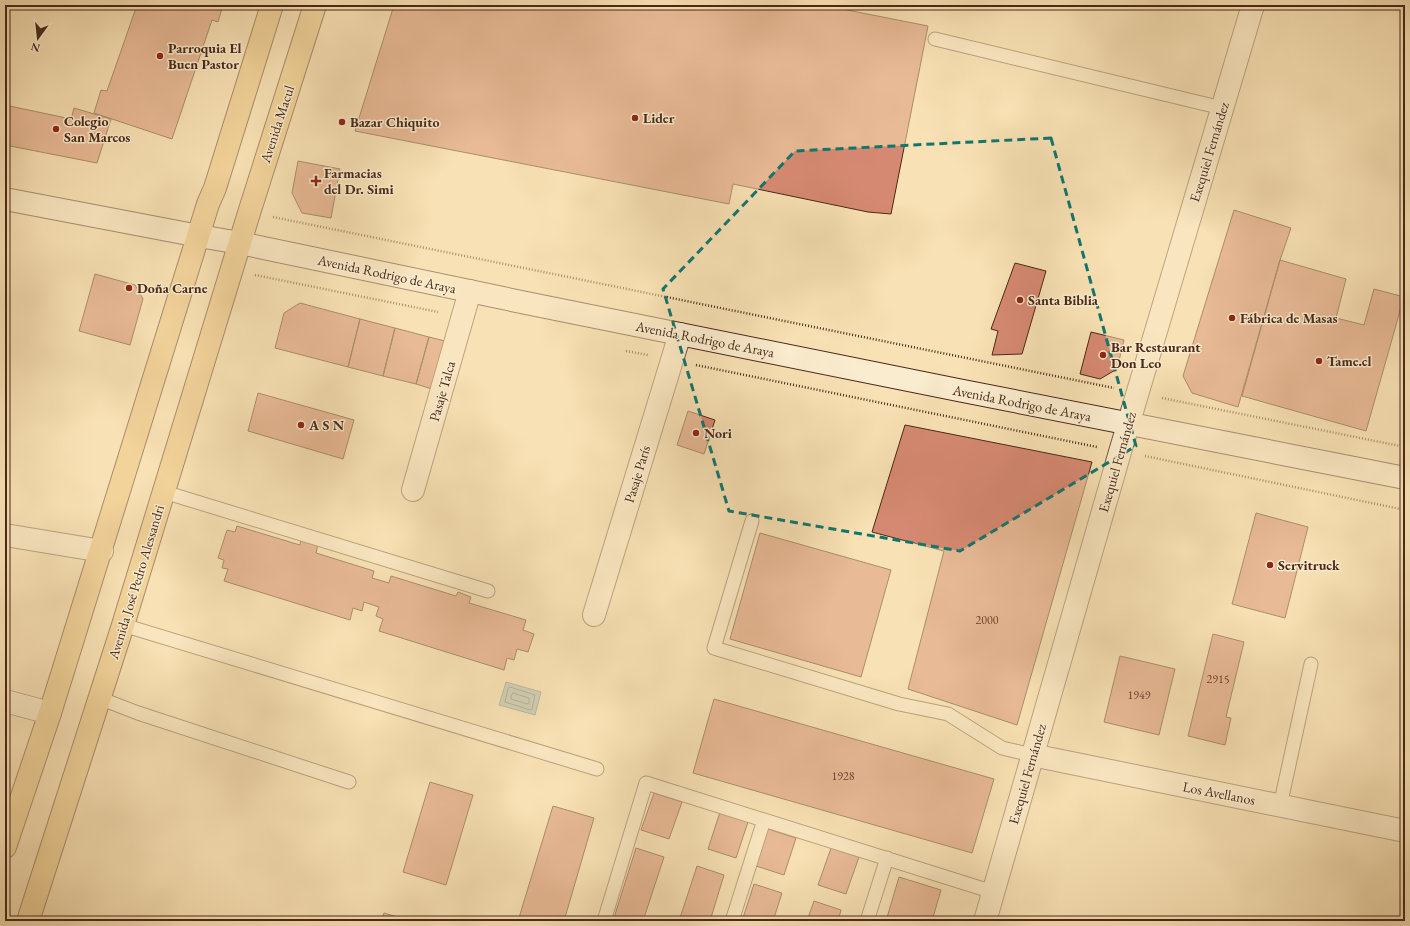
<svg xmlns="http://www.w3.org/2000/svg" width="1410" height="926" font-family="'EB Garamond',serif">
<style>
.water{fill:#a3bbb9;stroke:#7f8079}
.lines{fill:none;stroke-linecap:round;stroke-linejoin:round}
.shore{stroke:#767268;stroke-width:1}
.building{fill:#d68972;stroke:#4a2818}
.service-casing{stroke:#76563f;stroke-width:15}
.minor-casing{stroke:#76563f;stroke-width:24}
.tertiary-casing{stroke:#76563f;stroke-width:24}
.secondary-casing{stroke:#4a2818;stroke-width:24}
.primary-casing{stroke:#4a2818;stroke-width:24}
.path{stroke:#4a2818;stroke-width:2.5;stroke-dasharray:1 2;stroke-linecap:butt}
.service{stroke:#faecce;stroke-width:13}
.minor{stroke:#faecce;stroke-width:22}
.tertiary{stroke:#faecce;stroke-width:22}
.secondary{stroke:#faecce;stroke-width:22}
.primary{stroke:#ecc07a;stroke-width:22}
.marked{fill:none;stroke:#0f766e;stroke-width:3;stroke-dasharray:8 5;stroke-linejoin:round}
.poi-dot{fill:#8f2418;stroke:#faecce;stroke-width:1.5}
.labels{text-anchor:middle;stroke-width:3;stroke-linejoin:round;paint-order:stroke}
.number-label{font-size:12px;fill:#6d402e}
.poi-label{font-size:14px;font-weight:bold;fill:#4a2818;stroke:#faecce;text-anchor:start}
.street-label{font-size:14px;fill:#4a2818;stroke:#faecce}
</style>
<rect width="100%" height="100%" fill="#f8e1b4"/>
<filter id="stains"><feTurbulence type="fractalNoise" baseFrequency=".005" numOctaves="4"/><feColorMatrix values="0 0 0 0 .2 0 0 0 0 .09 0 0 0 0 .02 0 0 0 .5 -.17"/></filter>
<radialGradient id="worn" r=".72"><stop offset=".6" stop-color="#630" stop-opacity="0"/><stop offset="1" stop-color="#630" stop-opacity=".3"/></radialGradient>
<!-- water -->
<path class="water" d="M506,682L541,692L535,715L499,705Z"/>
<g class="lines">
<!-- shore -->
<path class="shore" d="M510,687L535,695L532,709L530,710L505,702L508,689Z
M513,693L529,698V703L527,704L511,699V697Z"/>
</g>
<!-- building -->
<path class="building" d="M137,5H223L218,22L212,20L172,139L94,113L101,90L107,91Z
M394,5H822L928,26L891,214L868,212L733,184L729,204L355,131Z
M5,105L71,119L74,108L111,119L97,163L5,145Z
M298,161L340,169L331,218L302,213L292,193Z
M1234,210L1291,228L1280,260L1238,407L1192,393L1183,376Z
M1280,260L1346,279L1336,318L1364,325L1374,289L1404,297L1366,431L1242,396Z
M1015,263L1046,271L1022,354L992,355L998,331L991,329Z
M95,274L135,285L143,299L130,345L79,331Z
M300,303L360,319L348,367L275,348L284,313Z
M360,319L395,328L383,376L348,367Z
M395,328L429,337L416,384L383,376Z
M1091,332L1124,340L1117,369L1100,379L1080,374Z
M429,337L445,341L438,391L416,384Z
M258,393L354,420L343,459L248,431Z
M688,411L715,420L704,454L677,445Z
M905,425L1092,462L1017,725L908,689L944,551L872,532Z
M1256,513L1308,527L1285,618L1232,604Z
M237,526L300,545L301,539L318,544L316,553L374,571L372,578L389,583L391,576L456,596L458,592L471,597L469,603L526,620L523,630L534,634L528,652L517,649L514,660L507,658L504,670L379,631L383,619L376,616L379,607L364,602L362,611L353,608L350,620L224,581L228,569L222,568L224,560L218,558L227,530L235,532Z
M760,533L891,570L861,677L730,639Z
M1213,634L1244,642L1226,717L1231,718L1225,745L1188,736Z
M1120,656L1175,669L1159,735L1104,722Z
M714,699L994,779L972,853L693,773Z
M430,782L473,795L446,885L403,872Z
M654,793L682,802L669,839L641,830Z
M553,806L594,818L564,921H518Z
M720,812L748,822L736,858L708,849Z
M768,829L796,838L784,875L756,866Z
M636,848L664,857L643,921H613Z
M831,848L859,857L846,894L818,885Z
M697,866L724,875L710,921H679Z
M899,877L941,890L932,921H886Z
M754,884L782,893L773,921H742Z
M814,901L841,910L838,921H807Z
M384,913L411,921H381Z"/>
<g class="lines">
<defs>
<path id="service" d="M935,39L1222,108
M164,492L488,591
M752,521L714,648L899,704L948,714L1002,748L1032,755
M123,625L597,769
M99,698L138,713L349,782
M1280,806L1311,664
M604,921L646,783L993,892
M732,921L764,820
M867,921L887,858"/>
<path id="minor" d="M413,490L470,291
M5,535L102,551
M594,615L680,334
M5,701L50,713
M1032,755L1405,831"/>
<path id="tertiary" d="M985,921L1120,452L1253,5"/>
<path id="secondary" d="M5,199L199,236L240,243L531,304L958,390L1405,478"/>
<path id="primary" d="M5,847L50,713L208,204L215,188L272,5
M28,921L123,625L249,213L315,5"/>
</defs>
<!-- service casing -->
<use href="#service" class="service-casing"/>
<!-- minor casing -->
<use href="#minor" class="minor-casing"/>
<!-- tertiary casing -->
<use href="#tertiary" class="tertiary-casing"/>
<!-- secondary casing -->
<use href="#secondary" class="secondary-casing"/>
<!-- primary casing -->
<use href="#primary" class="primary-casing"/>
<!-- path -->
<path class="path" d="M273,217L1114,388
M255,275L438,312
M626,351L648,355
M696,365L1097,447
M1162,398L1405,447
M1145,456L1405,510"/>
<!-- service -->
<use href="#service" class="service"/>
<!-- minor -->
<use href="#minor" class="minor"/>
<!-- tertiary -->
<use href="#tertiary" class="tertiary"/>
<!-- secondary -->
<use href="#secondary" class="secondary"/>
<!-- primary -->
<use href="#primary" class="primary"/>
</g>
<!-- marked area -->
<path d="M0 0H1410V926H0ZM1051,138L1136,446L960,551L729,511L663,289L795,151Z" fill="#f8e1b4" fill-opacity=".55" fill-rule="evenodd"/>
<path class="marked" d="M1051,138L1136,446L960,551L729,511L663,289L795,151Z"/>
<!-- markers -->
<g class="poi-dot">
<circle cx="160" cy="56" r="4"/>
<circle cx="635" cy="118" r="4"/>
<circle cx="342" cy="122" r="4"/>
<circle cx="56" cy="129" r="4"/>
<path d="M314 175h4v4h4v4h-4v4h-4v-4h-4v-4h4z"/>
<circle cx="129" cy="288" r="4"/>
<circle cx="1020" cy="300" r="4"/>
<circle cx="1232" cy="318" r="4"/>
<circle cx="1103" cy="355" r="4"/>
<circle cx="1319" cy="361" r="4"/>
<circle cx="301" cy="425" r="4"/>
<circle cx="696" cy="433" r="4"/>
<circle cx="1270" cy="565" r="4"/>
</g>
<g class="labels">
<!-- number labels -->
<g class="number-label">
<text x="987" y="624">2000</text>
<text x="1218" y="683">2915</text>
<text x="1139" y="699">1949</text>
<text x="843" y="780">1928</text>
</g>
<!-- poi labels -->
<g class="poi-label">
<text x="168" y="53">Parroquia El<tspan x="168" dy="16">Buen Pastor</tspan></text>
<text x="643" y="123">Lider</text>
<text x="64" y="126">Colegio<tspan x="64" dy="16">San Marcos</tspan></text>
<text x="350" y="127">Bazar Chiquito</text>
<text x="324" y="178">Farmacias<tspan x="324" dy="16">del Dr. Simi</tspan></text>
<text x="137" y="293">Doña Carne</text>
<text x="1028" y="305">Santa Biblia</text>
<text x="1240" y="323">Fábrica de Masas</text>
<text x="1111" y="352">Bar Restaurant<tspan x="1111" dy="16">Don Leo</tspan></text>
<text x="1327" y="366">Tame.cl</text>
<text x="309" y="430">A S N</text>
<text x="704" y="438">Nori</text>
<text x="1278" y="570">Servitruck</text>
</g>
<!-- street labels -->
<g class="street-label">
<text transform="translate(277 124) rotate(-72)" y="5">Avenida Macul</text>
<text transform="translate(1209 152) rotate(-73)" y="5">Exequiel Fernández</text>
<text transform="translate(387 274) rotate(12)" y="5">Avenida Rodrigo de Araya</text>
<text transform="translate(705 339) rotate(11)" y="5">Avenida Rodrigo de Araya</text>
<text transform="translate(442 391) rotate(-74)" y="5">Pasaje Talca</text>
<text transform="translate(1022 403) rotate(11)" y="5">Avenida Rodrigo de Araya</text>
<text transform="translate(1117 462) rotate(-74)" y="5">Exequiel Fernández</text>
<text transform="translate(637 474) rotate(-73)" y="5">Pasaje París</text>
<text transform="translate(136 582) rotate(-73)" y="5">Avenida José Pedro Alessandri</text>
<text transform="translate(1027 774) rotate(-74)" y="5">Exequiel Fernández</text>
<text transform="translate(1219 793) rotate(11)" y="5">Los Avellanos</text>
</g>
</g>
<!-- margin -->
<rect width="1410" height="926" fill="none" stroke="#f8e1b4" stroke-width="20"/>
<rect x="6" y="6" width="1398" height="914" fill="none" stroke="#4a2818" stroke-width="2"/>
<rect x="10" y="10" width="1390" height="906" fill="none" stroke="#4a2818"/>
<!-- north arrow -->
<g transform="translate(38 38) rotate(195)" stroke="#faecce" stroke-width="3" paint-order="stroke">
<path d="M0-3L7 15L0 10L-7 15Z" fill="#4a2818"/>
<text y="-6" font-size="11" font-weight="bold" text-anchor="middle" fill="#4a2818">N</text>
</g>
<rect width="100%" height="100%" filter="url(#stains)"/>
<rect width="100%" height="100%" fill="url(#worn)"/>
</svg>
